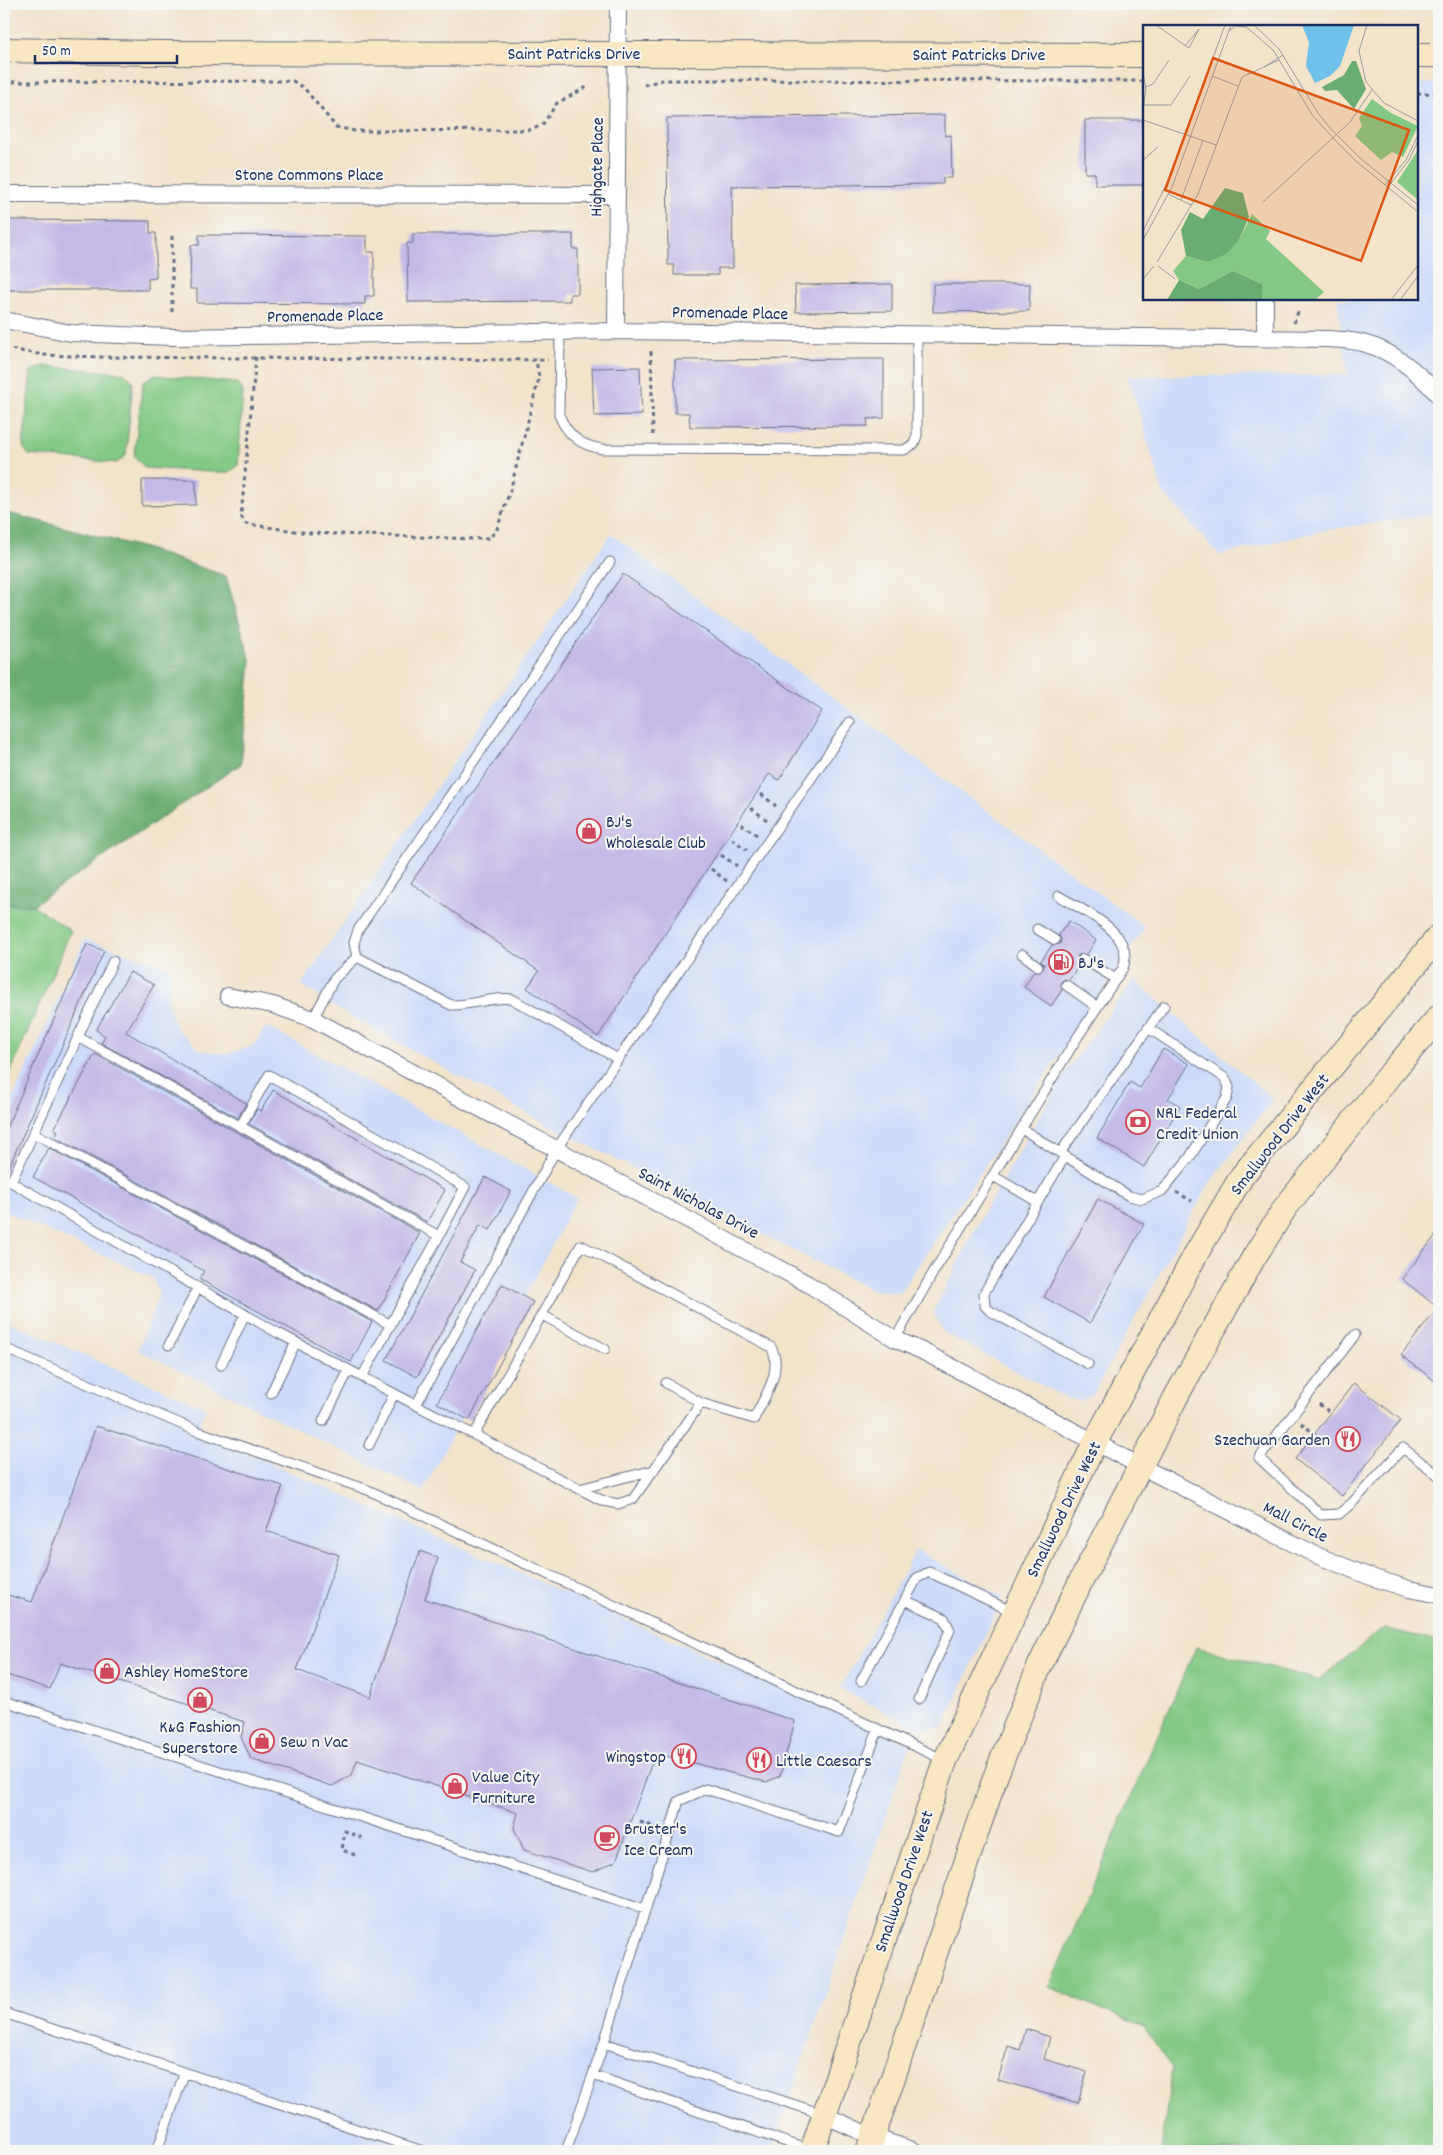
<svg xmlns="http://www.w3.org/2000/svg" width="1443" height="2155" font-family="Dekko,sans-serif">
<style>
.built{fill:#ccdbf9}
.green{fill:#83c985;stroke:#4f7c72}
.forest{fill:#6aad72;stroke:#426e68}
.building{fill:#c4b9e7}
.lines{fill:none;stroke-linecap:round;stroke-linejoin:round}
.service-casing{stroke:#666e84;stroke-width:11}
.minor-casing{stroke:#666e84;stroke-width:18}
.secondary-casing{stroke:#666e84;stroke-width:26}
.path{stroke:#666e84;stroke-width:3;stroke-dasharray:4 4;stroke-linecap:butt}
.service{stroke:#fff;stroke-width:9}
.minor{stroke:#fff;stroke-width:16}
.secondary{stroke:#f9e7c3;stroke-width:24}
.labels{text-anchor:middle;stroke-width:4;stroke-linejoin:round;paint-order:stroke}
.street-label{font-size:18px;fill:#1b2f5e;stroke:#f6f6f2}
.poi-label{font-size:18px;fill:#1b2f5e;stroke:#f6f6f2;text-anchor:start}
.inset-road{fill:none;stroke:#9c9b9f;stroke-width:1}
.view{fill:#de5710;fill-opacity:0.15;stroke:#de5710;stroke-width:2.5}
.inset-edge{fill:none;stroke:#1b2f5e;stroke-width:2.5}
</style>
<rect width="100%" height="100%" fill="#f6f6f2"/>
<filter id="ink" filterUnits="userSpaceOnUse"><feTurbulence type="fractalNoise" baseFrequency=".02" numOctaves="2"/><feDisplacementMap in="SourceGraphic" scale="10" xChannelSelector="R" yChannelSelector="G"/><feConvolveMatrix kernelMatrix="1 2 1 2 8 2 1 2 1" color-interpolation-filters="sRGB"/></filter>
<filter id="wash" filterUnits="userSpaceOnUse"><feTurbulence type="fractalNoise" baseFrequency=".0096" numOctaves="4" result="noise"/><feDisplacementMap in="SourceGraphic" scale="20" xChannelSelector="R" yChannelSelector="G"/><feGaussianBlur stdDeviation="1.12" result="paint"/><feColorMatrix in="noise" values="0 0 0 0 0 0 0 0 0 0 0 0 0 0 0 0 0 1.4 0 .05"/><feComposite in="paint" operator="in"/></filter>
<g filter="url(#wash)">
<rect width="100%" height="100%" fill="#f2e3ca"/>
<!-- built -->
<path class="built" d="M1439,83V514L1326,530L1219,555L1163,493L1128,376L1348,375L1337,299H1417V84Z
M611,534L1145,927L900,1293L871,1290L537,1119L351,1017L301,985Z
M85,939L171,968L168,1004L175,1027L200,1050L227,1054L253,1046L266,1026L577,1198L423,1491L138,1350L159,1294L153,1278L4,1211V1118Z
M1134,980L1273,1099L1209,1184L1093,1394L1080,1401L1066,1398L943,1332L933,1312L982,1215L1066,1071Z
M4,1320L206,1408L197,1431L910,1745L772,2151H4Z
M916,1550L1003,1597L943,1727L921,1730L840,1689Z"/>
<!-- green -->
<path class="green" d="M44,366L125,373L133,381L126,455L117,463L29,455L23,447L31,371Z
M154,375L237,383L243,391L238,466L227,473L145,468L134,456L143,382Z
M4,904L33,905L71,931L4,1087Z
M1384,1628L1439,1642V2151H1161L1172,2068L1144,2027L1049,1987L1196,1647L1318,1680Z"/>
<!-- forest -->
<path class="forest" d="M4,512L145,548L226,576L251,662L241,764L33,905L4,904Z"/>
<g id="blocks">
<!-- building -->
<path class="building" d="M945,115V136L951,135L952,178H943V184L732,186L733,268H718V275H674V265H668L667,118Z
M1085,120H1144V185H1095V173H1085Z
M4,220L150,221V233H156V278L148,279V290H4Z
M413,234H573V249H578V294H570V301L408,302L407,243H413Z
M199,235L367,236V252H374V296H365V304L197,303V289H190L191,245H199Z
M892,284V311L796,312L795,285Z
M933,284H1030L1029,311L933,312Z
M884,359V418L867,419L868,426L690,427L689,413H675V360Z
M640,367L642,415L594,416L592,368Z
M142,480H196V505L142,506Z
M623,574L822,711L779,780L769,774L598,1037L527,988L539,971L411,883Z
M1069,921L1096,940L1087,954L1078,955L1077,959L1080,964L1069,980L1064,979L1061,982L1062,990L1051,1006L1024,987L1034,971L1040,972L1043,969L1044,964L1041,961L1052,945L1060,944L1061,940L1059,935Z
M87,944L104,951L4,1178V1133Z
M130,972L154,985L126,1032L246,1103L238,1118L101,1043L105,1036L96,1030Z
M1163,1049L1189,1064L1168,1099L1180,1106L1144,1167L1097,1138L1130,1082L1140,1088Z
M95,1054L420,1233L378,1311L55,1137L58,1131L54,1129Z
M273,1090L445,1190L427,1222L249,1124L257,1109L261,1111Z
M49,1148L372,1322L351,1362L199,1279L204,1271L33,1177Z
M485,1177L511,1191L490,1230L480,1225L460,1262L475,1270L417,1377L386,1360Z
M1098,1199L1144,1224L1090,1323L1044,1297Z
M1439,1231V1384L1401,1355L1438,1308L1402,1279Z
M502,1284L533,1302L469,1420L437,1403Z
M1354,1383L1401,1420L1342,1496L1295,1459Z
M96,1426L283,1486L266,1531L339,1555L297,1670L370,1697L420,1551L438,1558L425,1599L795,1721L780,1776L766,1782L663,1755L651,1765L616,1861L593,1872L524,1850L514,1828L518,1813L357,1760L352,1775L332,1786L251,1759L241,1737L245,1722L60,1663L50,1689L4,1674V1594L32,1602Z
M1026,2029L1050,2037L1044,2059L1087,2072L1078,2103L998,2080L1008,2046L1020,2050Z"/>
</g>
</g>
<g filter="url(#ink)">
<use href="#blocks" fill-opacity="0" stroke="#666e84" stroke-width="1"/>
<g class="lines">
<defs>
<path id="service" d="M560,332L559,415C568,436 581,446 603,449L904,450L914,444L917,435V336
M610,562L358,930L354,943L357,957L451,1005C472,1006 492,996 512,999L618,1059
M1037,929L1055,940
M1022,954L1038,966
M1083,959L1116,979
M113,961L11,1182L278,1333L416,1405L557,1148L850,722
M1066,985L1097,1007
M313,1019L334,979L357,957
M78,1037L439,1236L465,1187L269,1075L240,1127
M1022,1129L1129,1196L1142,1199L1162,1191L1190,1157L1227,1098L1229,1087L1225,1078L1148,1028
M34,1133L391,1325
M1060,1153L1164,1006
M1065,1156L984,1293L985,1306L990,1311L1088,1364
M993,1176L1038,1202
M542,1315L605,1349
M1355,1335L1259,1458L1321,1515L1339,1514L1352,1503L1403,1448L1439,1476
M895,1339L933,1273L1077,1038L1123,968C1136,932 1083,911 1059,896
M169,1345L198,1287
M4,1348L197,1431L368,1490L944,1760
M221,1365L245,1314
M362,1377L439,1236
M666,1383L701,1403
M271,1393L296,1342
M416,1405L603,1501L618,1504L633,1499L701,1403L754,1419C764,1397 784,1371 771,1347L581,1245L474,1435
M323,1421L349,1370
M369,1445L394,1394
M579,1489L654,1470
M905,1600L944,1618L950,1630L919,1699
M861,1681L917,1578L929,1572L1013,1612
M4,1701L645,1909
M4,2013L423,2151
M604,2043L823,2114
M593,2075L812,2151
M157,2151L184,2074
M566,2151L604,2043L679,1801L706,1789L839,1832L878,1730"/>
<path id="minor" d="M4,194L615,195
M4,320L71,333L171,337L616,331L1327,339C1339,340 1354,340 1366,344C1394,352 1420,374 1439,396
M616,331L618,4
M1265,336V299
M228,996L273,1005L313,1019L808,1284L895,1339L922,1351L1140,1466L1316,1555L1368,1576L1409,1589L1439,1595
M824,2115L873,2137L915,2151"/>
<path id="secondary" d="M4,50L156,53L1144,55
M1417,55H1439
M812,2151L945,1761L1095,1442L1197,1252L1242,1176L1439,936
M868,2151L996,1775L1040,1665L1080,1583L1178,1393L1254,1257L1285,1208L1392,1072L1439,1017"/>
</defs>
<!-- service casing -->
<use href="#service" class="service-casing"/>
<!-- minor casing -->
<use href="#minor" class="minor-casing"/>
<!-- secondary casing -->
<use href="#secondary" class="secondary-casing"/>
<!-- path -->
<path class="path" d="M4,82L293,81L304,88L336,127L355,131L532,130L543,124L557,103L589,86
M644,85L662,80L1144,81
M1417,93L1439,94
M172,312V232
M1294,323L1299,309
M4,348L44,355L99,357L548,360
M651,351L653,438
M256,357L241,516L246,524L309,533L474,539L488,538L496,532L510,491L539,378L536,360
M761,794L776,806
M751,808L767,820
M741,824L757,835
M732,839L747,850
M721,855L737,866
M711,869L727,881
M1176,1192L1192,1201
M1319,1404L1328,1411
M1301,1423L1312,1432
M640,1822L658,1828
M355,1855L342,1850L345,1831L362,1838"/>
<!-- service -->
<use href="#service" class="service"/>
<!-- minor -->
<use href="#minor" class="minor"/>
<!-- secondary -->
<use href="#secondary" class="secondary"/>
</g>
</g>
<!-- icons -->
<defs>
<symbol id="shop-ring" viewBox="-11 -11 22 22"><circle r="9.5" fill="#f6f6f2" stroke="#d1495b" stroke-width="1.5"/><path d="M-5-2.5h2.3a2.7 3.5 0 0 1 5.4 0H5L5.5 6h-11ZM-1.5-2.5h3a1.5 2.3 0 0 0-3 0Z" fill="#d1495b"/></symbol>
<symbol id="fuel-ring" viewBox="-11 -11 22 22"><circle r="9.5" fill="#f6f6f2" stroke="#d1495b" stroke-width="1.5"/><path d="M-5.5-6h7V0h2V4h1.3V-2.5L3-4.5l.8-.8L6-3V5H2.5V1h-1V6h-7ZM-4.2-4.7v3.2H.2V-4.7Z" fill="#d1495b"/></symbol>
<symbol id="bank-ring" viewBox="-11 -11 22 22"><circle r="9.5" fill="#f6f6f2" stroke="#d1495b" stroke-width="1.5"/><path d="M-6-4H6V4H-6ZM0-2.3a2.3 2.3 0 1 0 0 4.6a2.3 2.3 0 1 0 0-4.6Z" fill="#d1495b"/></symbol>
<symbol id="restaurant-ring" viewBox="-11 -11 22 22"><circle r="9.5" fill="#f6f6f2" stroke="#d1495b" stroke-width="1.5"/><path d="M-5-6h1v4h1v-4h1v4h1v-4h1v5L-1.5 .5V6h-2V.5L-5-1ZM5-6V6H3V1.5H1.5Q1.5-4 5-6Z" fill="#d1495b"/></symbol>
<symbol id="cafe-ring" viewBox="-11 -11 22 22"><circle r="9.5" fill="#f6f6f2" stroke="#d1495b" stroke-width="1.5"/><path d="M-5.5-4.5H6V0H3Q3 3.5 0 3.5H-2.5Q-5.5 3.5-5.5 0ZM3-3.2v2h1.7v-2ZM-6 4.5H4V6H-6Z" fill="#d1495b"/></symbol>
</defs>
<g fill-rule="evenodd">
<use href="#shop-ring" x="575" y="817" width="28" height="28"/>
<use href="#fuel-ring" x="1047" y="948" width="28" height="28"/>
<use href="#bank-ring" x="1124" y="1108" width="28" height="28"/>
<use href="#restaurant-ring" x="1334" y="1425" width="28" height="28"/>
<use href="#shop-ring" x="93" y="1657" width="28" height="28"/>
<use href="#shop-ring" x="186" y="1686" width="28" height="28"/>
<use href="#shop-ring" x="248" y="1727" width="28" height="28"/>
<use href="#restaurant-ring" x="670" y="1742" width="28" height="28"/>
<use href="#restaurant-ring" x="745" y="1746" width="28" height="28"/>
<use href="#shop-ring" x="441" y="1772" width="28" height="28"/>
<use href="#cafe-ring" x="593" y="1824" width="28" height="28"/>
</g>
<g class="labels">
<!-- street labels -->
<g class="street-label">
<text x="574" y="59">Saint Patricks Drive</text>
<text x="979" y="60">Saint Patricks Drive</text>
<text transform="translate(596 167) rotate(-89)" y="6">Highgate Place</text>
<text x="309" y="180">Stone Commons Place</text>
<text transform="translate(730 312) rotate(1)" y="6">Promenade Place</text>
<text transform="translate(325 315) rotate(-1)" y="6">Promenade Place</text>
<text transform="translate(1279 1134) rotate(-52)" y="6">Smallwood Drive West</text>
<text transform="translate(699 1202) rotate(28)" y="6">Saint Nicholas Drive</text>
<text transform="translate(1063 1509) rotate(-64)" y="6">Smallwood Drive West</text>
<text transform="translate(1296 1521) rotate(27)" y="6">Mall Circle</text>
<text transform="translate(903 1881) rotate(-71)" y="6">Smallwood Drive West</text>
</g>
<!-- poi labels -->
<g class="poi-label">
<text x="606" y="827">BJ's<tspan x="606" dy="21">Wholesale Club</tspan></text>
<text x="1078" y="968">BJ's</text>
<text x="1156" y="1118">NRL Federal<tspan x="1156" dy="21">Credit Union</tspan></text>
<text x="1330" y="1445" text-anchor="end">Szechuan Garden</text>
<text x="124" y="1677">Ashley HomeStore</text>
<text x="200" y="1732" text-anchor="middle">K&amp;G Fashion<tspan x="200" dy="21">Superstore</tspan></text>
<text x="280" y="1747">Sew n Vac</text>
<text x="666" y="1762" text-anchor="end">Wingstop</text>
<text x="776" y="1766">Little Caesars</text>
<text x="472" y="1782">Value City<tspan x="472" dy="21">Furniture</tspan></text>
<text x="624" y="1834">Bruster's<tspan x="624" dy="21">Ice Cream</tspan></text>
</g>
</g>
<!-- overview -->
<g transform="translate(1143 25)">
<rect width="275" height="275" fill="#f2e3ca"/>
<path d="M229,74L248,88L275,101L260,132L249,127L238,135L212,111L219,101L216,93ZM275,125V175L254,157ZM109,189L127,206L123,214L181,267L172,275H119V259L90,246L56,264L36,255L30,246L43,231L65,237L96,215Z" fill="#83c985"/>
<path d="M209,36H213L223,64L211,84L194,65L182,66L179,62L201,50ZM82,163L100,168L106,192L96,215L83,229L65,237L43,231L38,205L47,187L60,194ZM90,246L119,259V275H24L36,255L56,264Z" fill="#6aad72"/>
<path d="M159,0H211L197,41L187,51L172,58L163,41L166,17Z" fill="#6fc0ea"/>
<path class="inset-road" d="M13,0L46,23L56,4M101,0L130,25L170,91L190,113L214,137L275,187M111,0L136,24L175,88L188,104L217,133L275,180M224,0L216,26L223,57L241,78L275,96M86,6L92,1L103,2M42,21L56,4M121,42L140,30M0,48L3,64L0,84M69,51L95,61M3,62L10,59L26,35M1,80H28L47,51M0,95L73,120M0,135L15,122M242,160L263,135L275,110M245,162L266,135L275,116M25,169L48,180M38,175L60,115M120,177L207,97L229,65M0,206L25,156L82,0M0,215L29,162L88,0M14,237L55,169L99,52L136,35M15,241L32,254M0,254L11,241M248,275L275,240M257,275L275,251"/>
<path class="view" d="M70,33L266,105L218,236L22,165Z"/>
<rect width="275" height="275" class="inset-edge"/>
</g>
<!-- margin -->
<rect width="1443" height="2155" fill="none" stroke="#f6f6f2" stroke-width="20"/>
<!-- scale -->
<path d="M35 55v8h142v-8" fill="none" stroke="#1b2f5e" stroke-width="2.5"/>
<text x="42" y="55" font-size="15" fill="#1b2f5e" stroke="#f6f6f2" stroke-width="4" paint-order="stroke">50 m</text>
</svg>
